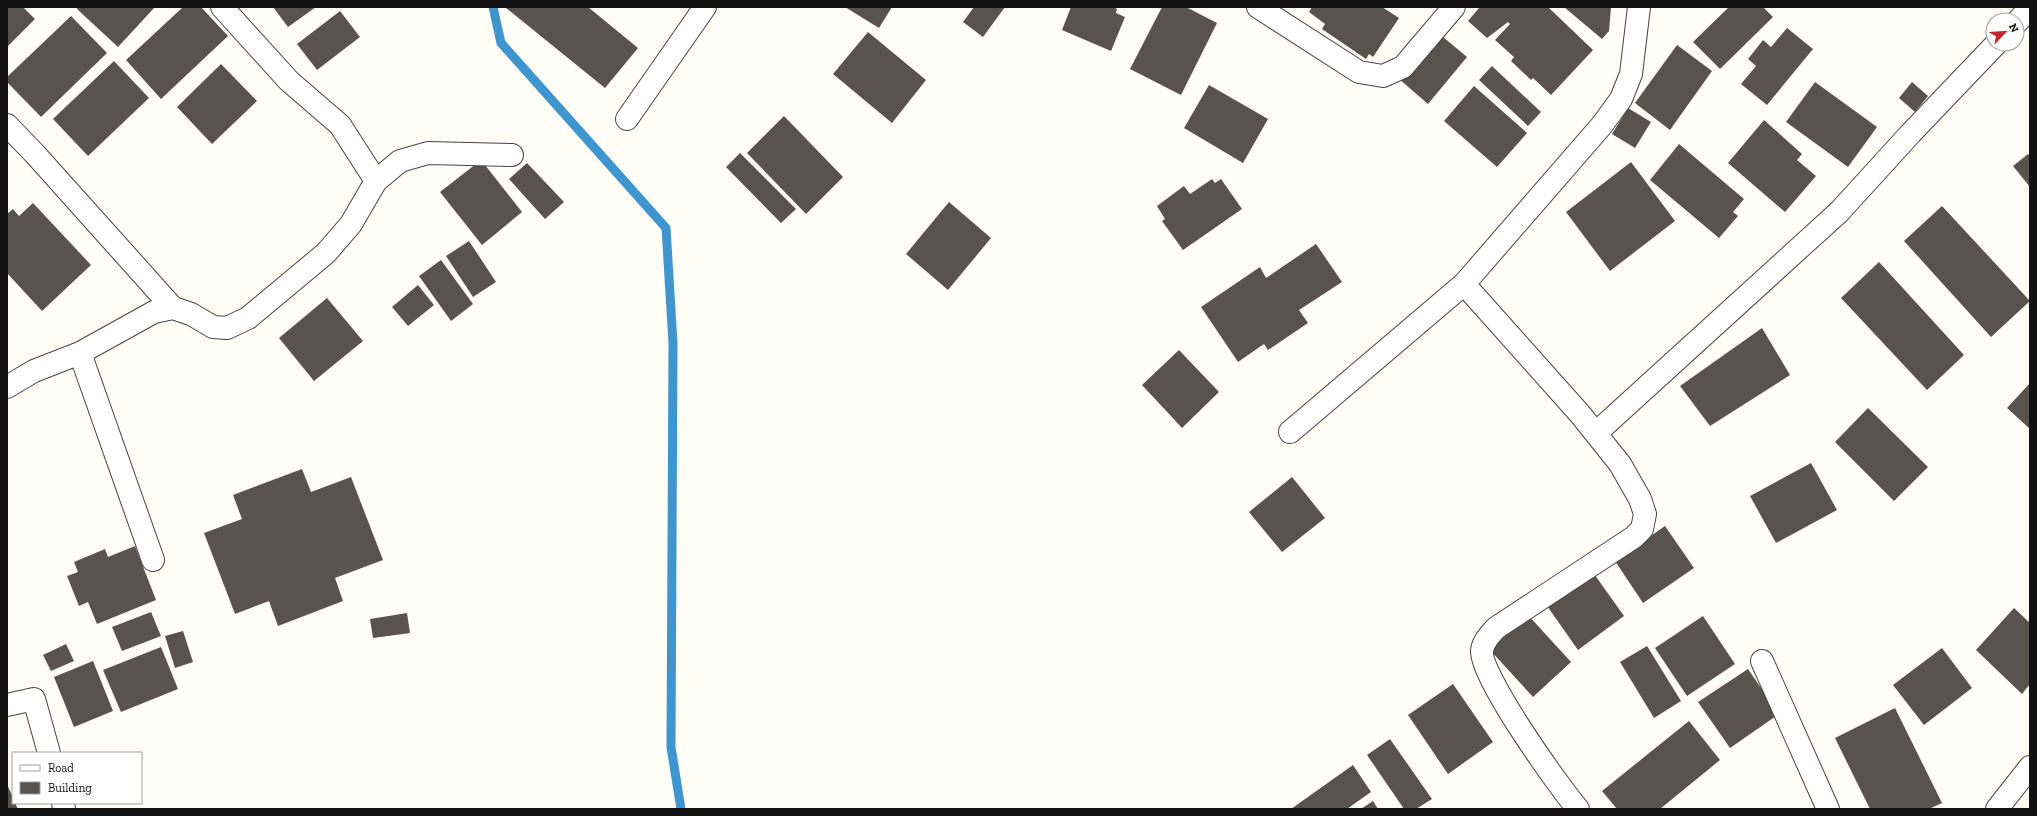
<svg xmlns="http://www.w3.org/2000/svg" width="2037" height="816" font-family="'Zilla Slab',serif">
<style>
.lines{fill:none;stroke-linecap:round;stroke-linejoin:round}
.stream{stroke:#3f96cf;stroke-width:9}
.building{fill:#5a524d}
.street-casing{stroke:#444;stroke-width:24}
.street{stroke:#fff;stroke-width:22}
</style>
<rect width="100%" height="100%" fill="#fffdf5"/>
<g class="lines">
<!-- stream -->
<path class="stream" d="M493,7L501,43L666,228L673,343L671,747L681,809"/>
</g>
<!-- building -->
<path class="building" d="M7,7H23L35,19L7,47Z
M78,7H155L118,47L77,9Z
M183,7H201L228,36L161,99L126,60Z
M273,7H316L288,27Z
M507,7H588L638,48L605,88L506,8Z
M845,7H892L879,28Z
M974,7H1005L983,37L963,22Z
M1071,7H1113L1117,9L1116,13L1125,17L1111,51L1062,30Z
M1162,7H1186L1217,23L1181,95L1130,69Z
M1312,7H1382L1399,18L1373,57L1369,54L1366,59L1322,29L1325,24L1309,12Z
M1478,7H1548L1593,50L1551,95L1533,78L1531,80L1511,61L1514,57L1495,40L1510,24L1508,22L1487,38L1468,21L1479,8Z
M1564,7H1611L1609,31L1602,39Z
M1729,7H1763L1773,17L1720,69L1693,42Z
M340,11L360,37L317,70L297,44Z
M71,16L107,53L41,117L7,82V77Z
M1787,28L1813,49L1767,105L1741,84L1756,66L1748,59L1763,40L1771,47Z
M868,32L926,80L892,123L833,74Z
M1437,32L1467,57L1428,104L1398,78Z
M1677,45L1712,71L1670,130L1635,103Z
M114,61L149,98L88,156L53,119Z
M221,64L257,101L212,144L177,107Z
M1492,66L1541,112L1528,126L1479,80Z
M1815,82L1877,127L1848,167L1786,122Z
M1912,82L1928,96L1915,112L1899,98Z
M1209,85L1268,119L1243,163L1184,128Z
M1474,86L1527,133L1497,167L1444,121Z
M1628,108L1651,122L1635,148L1612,134Z
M784,116L843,177L806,214L747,153Z
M1764,120L1802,154L1797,160L1816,176L1785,212L1728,163Z
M1679,144L1744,199L1733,212L1738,216L1719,238L1650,180Z
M740,153L796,209L781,223L726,167Z
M2028,154L2030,156V187L2013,166Z
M481,160L522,212L482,245L440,192Z
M1631,162L1675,221L1610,271L1566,212Z
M527,163L564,202L545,219L509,179Z
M1212,179L1215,183L1221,179L1242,209L1183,250L1162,221L1165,219L1157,206L1184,186L1190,194Z
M949,202L991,238L948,290L906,254Z
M33,203L91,265L42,311L7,273V214L13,209L19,216Z
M1942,206L2030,301L1991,337L1904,241Z
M469,241L496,282L473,297L446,256Z
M1316,244L1342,282L1299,310L1308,323L1268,350L1264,344L1238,362L1201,307L1260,267L1266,278Z
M441,260L473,304L451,321L419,276Z
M1879,262L1964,355L1927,390L1841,298Z
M418,285L434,305L408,326L392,307Z
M327,298L363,341L314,381L279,338Z
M1762,328L1790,375L1710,426L1680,386Z
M1179,350L1219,392L1182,428L1142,385Z
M2030,383V429L2007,408Z
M1868,408L1928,467L1894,501L1835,442Z
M1811,463L1837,510L1776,543L1750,496Z
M302,469L311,492L351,477L383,560L335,578L343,601L278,626L269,601L235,614L204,533L242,519L233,495Z
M1292,477L1325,518L1282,552L1249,512Z
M1665,526L1694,568L1643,603L1615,561Z
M135,546L156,600L97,624L88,602L79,606L67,576L78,572L74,562L105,549L108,557Z
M1592,571L1624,616L1578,650L1545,603Z
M2014,608L2030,623V684L2022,694L1976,650Z
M151,612L161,636L122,651L112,627Z
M407,613L410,633L373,638L370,619Z
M1528,615L1571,662L1533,697L1490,650Z
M1703,616L1735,664L1687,696L1655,648Z
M183,631L193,662L175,668L165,636Z
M66,644L74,661L51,671L43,655Z
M1647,646L1681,701L1654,718L1620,662Z
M161,647L178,689L121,712L103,670Z
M1942,648L1972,688L1924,725L1893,685Z
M93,661L113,711L74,727L54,677Z
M1748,669L1779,714L1730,748L1698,702Z
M1453,684L1493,742L1448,774L1408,715Z
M1895,708L1942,803L1929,809H1870L1835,738Z
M1689,721L1720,760L1660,809H1617L1602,791Z
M1390,739L1432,799L1416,809H1404L1367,755Z
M1353,765L1371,792L1347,809H1291Z
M7,784L13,798V803H15L18,809H7Z
M1373,801L1378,809H1361Z"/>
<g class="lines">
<defs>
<path id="street" d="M222,7L289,81L340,125L376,181
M1258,7L1359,72L1383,76L1403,67L1454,7
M2017,22L2030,8
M627,119L705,7
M7,125L35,154L173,308
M1464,284L1580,414L1620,464L1640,499L1645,514L1642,529L1634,537L1496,628C1490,635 1483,641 1482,651C1480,676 1559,787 1578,809
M80,353L153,560
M7,387L34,371L80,353L154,312L173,308L191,314L213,327L227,328L248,318L326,253L351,224L376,181L400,161L428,153L512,155
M1290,432L1464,284L1602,125L1621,99L1631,74L1639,7
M1596,433L1839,212L1911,133L1996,44
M1762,661L1828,809
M7,705L34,699L49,753
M63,803L64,809
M1997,809L2030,767"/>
</defs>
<!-- street casing -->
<use href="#street" class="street-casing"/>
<!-- street -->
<use href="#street" class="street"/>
</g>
<!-- border -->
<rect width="2037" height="816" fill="none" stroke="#111111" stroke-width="16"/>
<!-- legend -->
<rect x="12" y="752" width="130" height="52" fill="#ffffff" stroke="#a0a0a0"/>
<rect x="20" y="765" width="20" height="6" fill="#ffffff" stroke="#a0a0a0"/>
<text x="48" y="772" font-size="12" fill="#111111">Road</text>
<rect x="20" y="782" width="20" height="12" fill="#5a524d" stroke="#a0a0a0"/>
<text x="48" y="792" font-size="12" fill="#111111">Building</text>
<!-- north arrow -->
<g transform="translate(2005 32) rotate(65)"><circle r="19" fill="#ffffff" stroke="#a0a0a0"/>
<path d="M0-3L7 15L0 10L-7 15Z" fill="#c4262e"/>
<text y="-6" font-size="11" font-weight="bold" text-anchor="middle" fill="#111111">N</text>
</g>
</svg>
